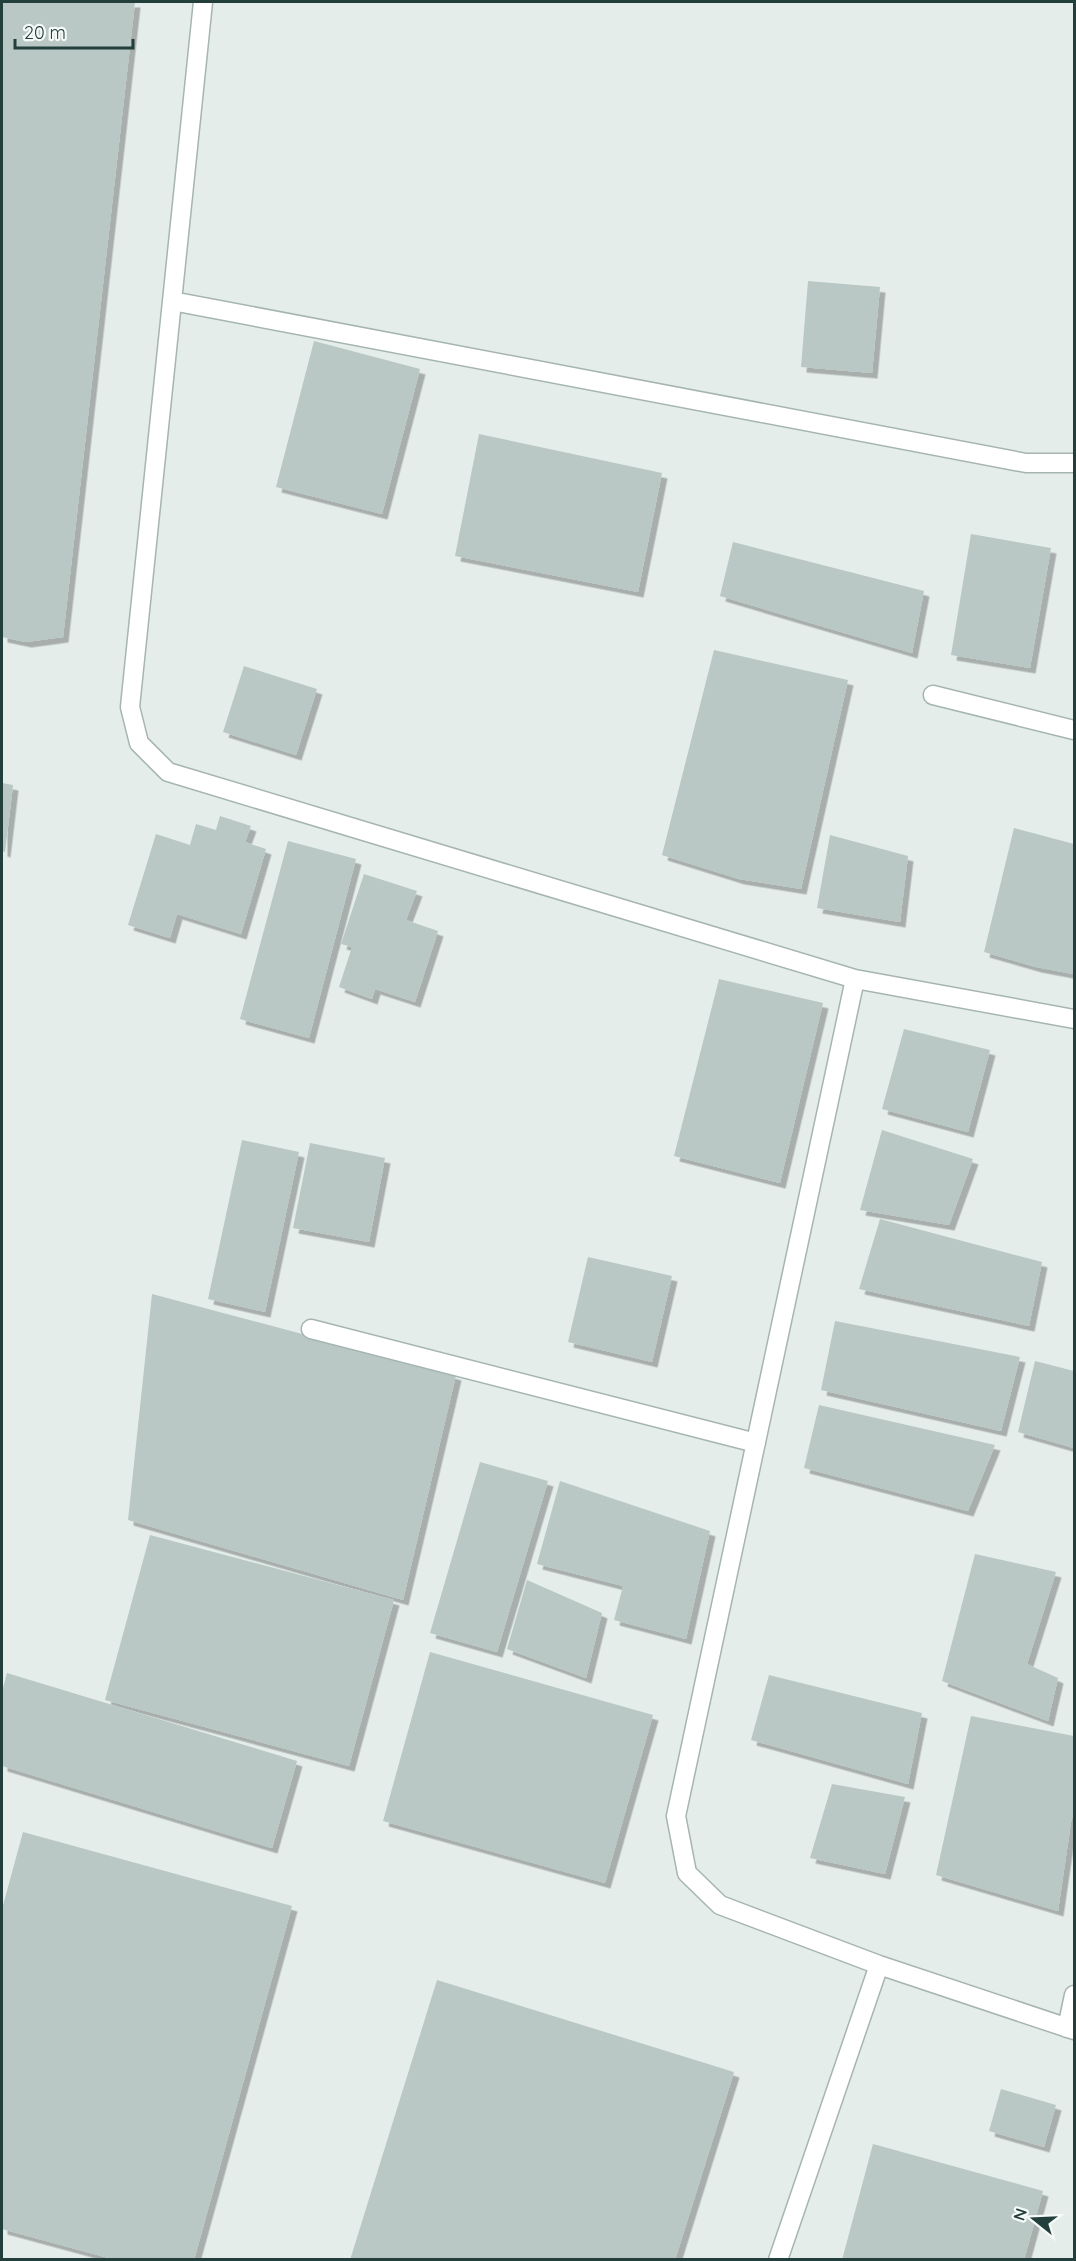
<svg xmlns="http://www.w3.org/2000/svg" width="1076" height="2261" font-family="Quicksand,sans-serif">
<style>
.building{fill:#b9c8c4;filter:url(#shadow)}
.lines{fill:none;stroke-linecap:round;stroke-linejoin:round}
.minor-casing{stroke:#a6b5b2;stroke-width:21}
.minor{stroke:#fff;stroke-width:18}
</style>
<defs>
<filter id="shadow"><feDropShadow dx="5.5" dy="5.5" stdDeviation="0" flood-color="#0004"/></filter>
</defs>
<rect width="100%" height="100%" fill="#e4edea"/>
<!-- building -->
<path class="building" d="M2,2H135L63,637L26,642L2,637Z
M808,281L880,287L872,373L801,367Z
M314,341L420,369L382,514L276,487Z
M479,434L662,473L638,592L455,556Z
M971,534L1051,548L1030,668L951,655Z
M733,542L924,591L912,653L720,596Z
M714,650L848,680L801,889L739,879L662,855Z
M244,666L317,689L296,755L223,732Z
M2,783L13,785L5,852L2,851Z
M220,816L251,826L245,842L266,849L241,934L177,914L170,938L128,925L156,834L190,845L196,824L216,830Z
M1014,828L1074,844L1073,974L1036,967L984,952Z
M830,835L908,856L900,922L817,908Z
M288,841L356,859L309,1038L240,1019Z
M364,874L417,891L406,920L438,931L415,1002L375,989L372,999L339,987L352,947L341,944Z
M719,979L823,1003L780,1183L674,1156Z
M904,1029L990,1050L968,1132L882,1109Z
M882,1130L973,1159L949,1225L860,1210Z
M242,1140L299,1152L265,1312L208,1299Z
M310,1143L385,1158L369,1242L293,1228Z
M880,1219L1042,1262L1029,1326L859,1289Z
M588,1257L672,1276L652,1362L568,1342Z
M152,1294L456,1375L403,1600L128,1520Z
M835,1321L1020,1357L1001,1431L821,1390Z
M1035,1361L1074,1371V1448L1018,1432Z
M819,1405L995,1445L968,1511L804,1468Z
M480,1462L548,1481L497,1652L430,1633Z
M560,1481L710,1531L686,1639L614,1620L623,1586L537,1564Z
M150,1535L394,1600L349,1766L105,1700Z
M975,1554L1056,1572L1027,1664L1058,1678L1048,1721L942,1681Z
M527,1580L602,1613L586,1678L507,1649Z
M430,1652L653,1715L605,1883L383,1821Z
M7,1673L297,1761L272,1848L2,1766V1692Z
M769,1675L922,1713L908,1784L751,1740Z
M971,1716L1074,1736V1811L1071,1822L1058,1911L936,1875Z
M832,1784L905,1797L885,1874L810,1858Z
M23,1832L292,1906L194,2260H116L2,2229V1909Z
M437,1980L734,2072L675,2260H350Z
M1001,2089L1056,2105L1044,2147L989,2131Z
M873,2144L1043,2191L1024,2260H842Z"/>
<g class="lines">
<defs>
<path id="minor" d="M203,2L130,707L139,743L168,772L855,979L1074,1019
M172,301L1026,463H1074
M933,695L1074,730
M855,979L676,1816L687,1873L720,1905L879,1965L1074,2030
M311,1329L756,1443
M1067,2028L1074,1995
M778,2260L879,1965"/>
</defs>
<!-- minor casing -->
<use href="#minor" class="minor-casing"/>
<!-- minor -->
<use href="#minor" class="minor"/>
</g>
<!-- border -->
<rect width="1076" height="2261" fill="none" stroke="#233f3b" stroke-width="6"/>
<!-- north arrow -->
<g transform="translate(1034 2219) rotate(288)" stroke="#f5faf8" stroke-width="4.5" paint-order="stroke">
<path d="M0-4.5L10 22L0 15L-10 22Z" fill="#233f3b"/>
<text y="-9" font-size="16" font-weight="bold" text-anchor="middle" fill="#233f3b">N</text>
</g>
<!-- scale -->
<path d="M15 39v9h118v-9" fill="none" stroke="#233f3b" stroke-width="3"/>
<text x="24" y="39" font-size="18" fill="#233f3b" stroke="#f5faf8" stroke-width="4.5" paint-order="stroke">20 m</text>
</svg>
